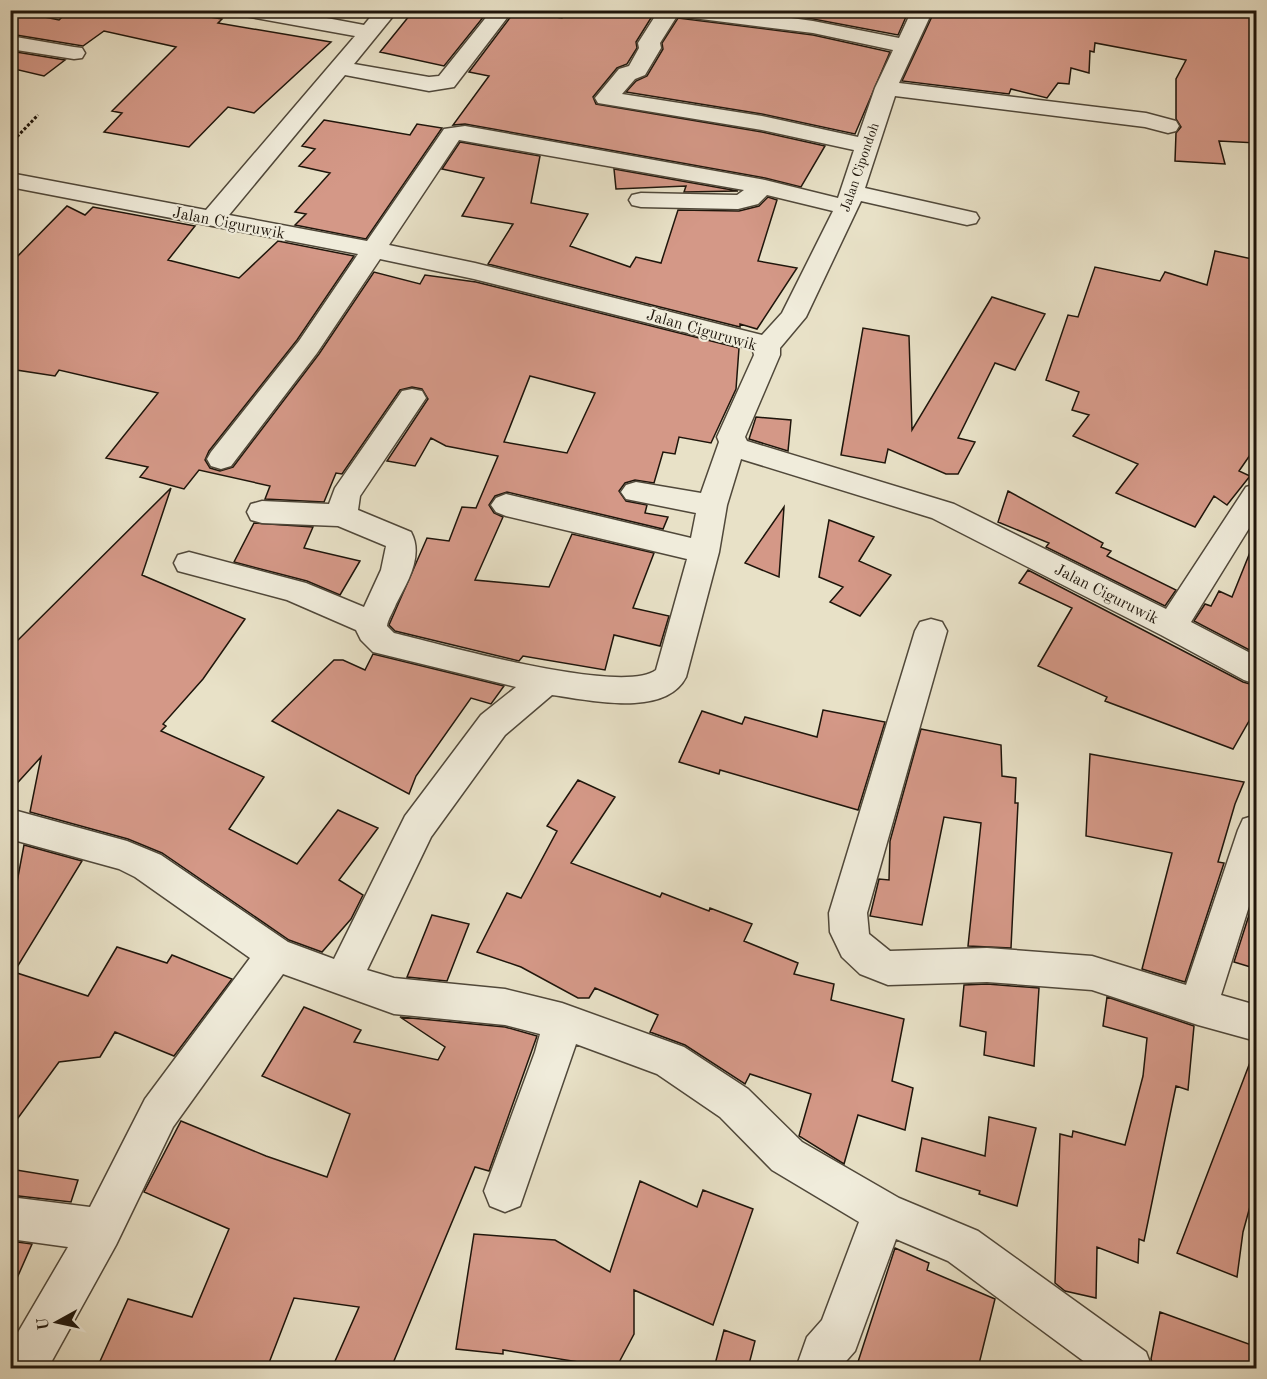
<svg xmlns="http://www.w3.org/2000/svg" width="1267" height="1379" font-family="'Old Standard TT',serif">
<style>
.building{fill:#d49887;stroke:#1e150b;stroke-width:1.5;fill-rule:evenodd}
.lines{fill:none;stroke-linecap:round;stroke-linejoin:round}
.minor-casing{stroke:#50483a;stroke-width:3}
.path{stroke:#1e150b;stroke-width:3;stroke-dasharray:3 2;stroke-linecap:butt}
.minor{fill:#f0ecdb;fill-rule:evenodd}
.labels{text-anchor:middle;stroke-width:4.5;stroke-linejoin:round;paint-order:stroke}
.far-street-label{font-size:14px;fill:#1e150b;stroke:#f0ecdb}
.street-label{font-size:16px;fill:#1e150b;stroke:#f0ecdb}
</style>
<rect width="100%" height="100%" fill="#e8e1c7"/>
<filter id="stains"><feTurbulence type="fractalNoise" baseFrequency=".00333" numOctaves="4"/><feColorMatrix values="0 0 0 0 .2 0 0 0 0 .09 0 0 0 0 .02 0 0 0 .5 -.17"/></filter>
<radialGradient id="worn" r=".72"><stop offset=".6" stop-color="#630" stop-opacity="0"/><stop offset="1" stop-color="#630" stop-opacity=".3"/></radialGradient>
<!-- building -->
<path class="building" d="M10,10L59,20L70,10H168L222,19L218,23L331,42L254,113L228,107L189,147L104,132L122,113L112,111L176,47L104,31L83,46L10,34Z
M414,10H489L444,66L380,52Z
M568,10H656L636,42L637,48L627,64L617,68L593,97L596,104L762,132L825,146L801,187L765,178L465,124L453,125L489,76L469,72L515,11L562,18Z
M752,10H847L886,17L888,10H909L898,35L813,19Z
M935,10H1257V143L1219,141L1225,164L1175,161L1176,133L1181,127L1176,119V79L1186,60L1095,43L1094,52L1090,51L1089,73L1071,68L1069,84L1058,83L1047,98L1011,89L1009,94L902,81Z
M678,18L813,35L890,52L855,134L762,114L626,92L636,81L647,76L663,49L662,43Z
M10,51L65,60L44,76L10,68Z
M324,120L410,135L417,124L442,128L366,239L295,225L306,214L295,212L330,173L299,166L315,149L302,146Z
M460,142L540,156L531,203L588,214L570,246L630,267L636,257L661,263L678,210L739,211L759,206L768,197L777,200L758,261L797,268L757,329L740,324V327L488,264L513,224L462,216L484,178L442,169Z
M614,169L738,191L684,192L686,186L616,189Z
M67,206L85,215L93,207L195,226L168,260L239,278L278,241L354,256L297,340L209,451L205,460L210,468L220,471L233,467L319,354L374,272L420,284L425,275L476,282L739,348L736,389L711,443L679,437L675,454L663,452L654,483L635,480L625,483L619,491L626,501L647,505L645,513L668,517L663,529L507,492L495,496L489,505L494,513L503,517L475,580L549,587L572,534L654,553L633,608L669,616L660,646L614,635L605,670L523,656L519,661L395,631L389,625L427,538L449,541L462,507L476,508L498,456L446,446L431,438L415,466L387,461L428,399L422,389L412,387L400,390L342,474L336,473L324,502L265,499L270,486L199,470L184,489L140,477L148,467L106,458L158,393L59,370L55,376L10,369V264ZM530,376L595,393L567,453L504,442Z
M1215,251L1257,260V445L1239,471L1250,476L1227,505L1214,496L1195,527L1116,493L1138,464L1073,436L1089,415L1072,410L1079,392L1046,380L1068,315L1078,317L1095,267L1160,281L1165,272L1207,285Z
M992,297L1045,314L1015,370L995,363L958,438L975,442L958,474H946L888,449L885,463L841,455L863,328L909,336L912,430Z
M756,417L791,420L788,451L749,439Z
M171,488L142,575L245,619L203,679L163,724L166,726L161,731L264,777L229,829L297,864L338,810L378,828L339,880L363,895L351,919L322,952L289,940L162,853L128,839L30,812L41,757L10,791V648Z
M1008,491L1103,543L1101,547L1111,551L1107,556L1176,590L1165,606L1046,547L1049,543L998,522Z
M784,507L779,577L745,563Z
M829,520L874,537L859,561L891,575L860,616L830,602L843,587L819,577Z
M254,523L313,527L304,548L360,561L340,595L307,581L234,562Z
M1255,540H1257V654L1194,621L1205,604L1211,606L1219,591L1232,597Z
M1028,570L1243,682L1257,686V707L1233,749L1105,701L1107,697L1038,666L1072,608L1019,583Z
M373,654L504,686L491,704L471,698L416,776L409,794L272,721L334,660H343L365,670Z
M823,710L885,722L858,810L720,770L719,774L679,762L702,711L742,724L745,717L817,737Z
M921,729L1001,745L1002,776L1016,778L1015,803H1018L1011,948L968,946L981,823L944,817L922,925L870,916L879,879L889,880L890,841Z
M1090,754L1244,782L1235,804L1218,862L1224,863L1185,982L1142,969L1172,853L1086,836Z
M578,780L615,797L571,863L660,897L662,893L709,911L710,908L752,924L744,941L798,963L794,974L834,984L831,1000L904,1019L892,1081L913,1088L905,1130L858,1115L844,1164L799,1136L811,1094L750,1074L745,1084L685,1045L650,1032L658,1015L595,988L589,998H578L521,967L477,952L507,893L521,898L557,831L547,826Z
M24,845L82,861L14,972L88,996L117,947L167,963L172,955L232,979L174,1056L115,1032L100,1057L59,1062L10,1129V904L14,898Z
M1257,890V969L1234,962Z
M432,915L469,924L447,981L407,977Z
M987,984L1039,988L1034,1066L984,1055L986,1032L960,1026L964,985Z
M1107,997L1194,1026L1188,1090L1176,1086L1144,1241L1139,1239L1138,1263L1097,1247L1096,1298L1065,1291L1055,1283L1060,1134L1072,1137L1073,1131L1125,1145L1143,1076L1147,1038L1103,1026Z
M304,1007L361,1030L354,1042L438,1060L445,1047L400,1017L505,1027L537,1036L489,1171L475,1167L391,1368H332L359,1307L294,1298L267,1368H97L128,1299L192,1317L229,1229L144,1192L181,1121L266,1156L327,1177L350,1114L262,1076Z
M1254,1052H1257V1181L1243,1232L1237,1277L1177,1253Z
M989,1117L1036,1128L1017,1206L979,1194L980,1191L916,1171L922,1138L985,1156Z
M10,1169L78,1180L71,1202L10,1195Z
M640,1181L697,1207L703,1190L753,1209L713,1325L634,1290V1334L616,1368L503,1350V1354L456,1349L474,1234L555,1240L610,1272Z
M10,1241L32,1244L10,1294Z
M895,1248L929,1263L927,1270L995,1299L978,1368H856Z
M1160,1312L1257,1347V1368H1154L1151,1359Z
M724,1330L755,1341L748,1368H714Z"/>
<g class="lines">
<defs>
<path id="minor" d="M235,10H284L364,25L376,10H398L354,64L429,77L439,76L492,10H513L454,87L429,91L345,75L229,215L367,241L444,129L465,126L765,180L838,198L854,150L762,130L598,103L595,98L619,69L629,66L639,48L638,43L659,10H732L813,21L899,38L912,10H933L899,83L1146,113L1176,121L1179,126L1176,131L1168,133L1145,127L895,96L865,188L976,213L979,218L976,223L967,225L861,201L806,317L780,348V355L745,437L747,441L954,504L1166,609L1246,487L1256,484V517L1191,622L1256,656V684L1244,680L1161,635L932,518L741,459L727,505L719,552L686,677C665,718 589,700 552,695L505,735L431,837L367,970L394,978L505,989L562,1003L684,1047L748,1089L802,1142L899,1198L978,1231L1146,1352L1152,1368H1093L948,1261L896,1239L855,1351L840,1368H796L807,1337L822,1320L859,1222L772,1170L720,1117L657,1074L576,1044L520,1206L505,1212L490,1206L484,1191L535,1052L540,1034L505,1025L394,1014L283,974L173,1127L116,1245L48,1368H10V1346L68,1247L10,1239V1197L90,1207L145,1099L250,958L135,877L119,869L10,839V809L127,841L161,855L288,942L334,959L405,816L481,715L516,687L373,652L361,640L356,630L287,600L178,571L174,563L178,555L189,552L306,583L364,607L381,570L386,546L338,526L262,523L251,520L247,512L251,504L262,501L329,504L335,488L402,391L412,389L422,391L426,398L360,496L358,510L411,532C424,556 407,583 396,604C393,612 388,619 387,626L394,633C440,644 622,696 656,670L687,559L506,516L496,512L491,505L496,498L506,494L691,538L696,513L626,499L621,492L626,485L636,482L701,493L719,442L717,437L754,355L753,351L747,348L474,279L380,259L317,353L231,466L221,469L211,466L207,459L211,452L299,341L358,254L10,187V173L206,210L355,36L245,16L238,14ZM677,16L813,33L893,50L875,88L858,137L762,116L622,94L635,79L645,75L661,48L660,43ZM459,140L744,190L737,195L641,193L632,195L629,200L632,205L641,207L738,209L758,204L767,195L833,211L782,313L762,335L475,263L389,245Z
M10,36L74,47L82,48L85,53L82,58L74,59L10,49Z
M931,619L942,622L947,631L867,913L869,934L890,951L987,948L1092,956L1186,985L1238,830L1243,819L1256,815V884L1221,995L1256,1005V1041L1198,1025L1092,990L987,982L888,985L860,974L842,957L830,932L829,913L915,631L920,622Z"/>
</defs>
<!-- minor casing -->
<use href="#minor" class="minor-casing"/>
<!-- path -->
<path class="path" d="M987,10L1012,15
M10,144L38,115"/>
<!-- minor -->
<use href="#minor" class="minor"/>
</g>
<g class="labels">
<!-- far-street labels -->
<g class="far-street-label">
<text transform="translate(859 167) rotate(-71)" y="5">Jalan Cipondoh</text>
</g>
<!-- street labels -->
<g class="street-label">
<text transform="translate(229 222) rotate(11)" y="6">Jalan Ciguruwik</text>
<text transform="translate(702 329) rotate(16)" y="6">Jalan Ciguruwik</text>
<text transform="translate(1107 593) rotate(27)" y="6">Jalan Ciguruwik</text>
</g>
</g>
<!-- margin -->
<rect width="1267" height="1379" fill="none" stroke="#e8e1c7" stroke-width="36"/>
<rect x="12" y="12" width="1243" height="1355" fill="none" stroke="#1e150b" stroke-width="3"/>
<rect x="18" y="18" width="1231" height="1343" fill="none" stroke="#1e150b" stroke-width="1.5"/>
<!-- north arrow -->
<g transform="translate(57 1322) rotate(262)" stroke="#f0ecdb" stroke-width="4.5" paint-order="stroke">
<path d="M0-4.5L10 22L0 15L-10 22Z" fill="#1e150b"/>
<text y="-9" font-size="16" font-weight="bold" text-anchor="middle" fill="#1e150b">U</text>
</g>
<rect width="100%" height="100%" filter="url(#stains)"/>
<rect width="100%" height="100%" fill="url(#worn)"/>
</svg>
